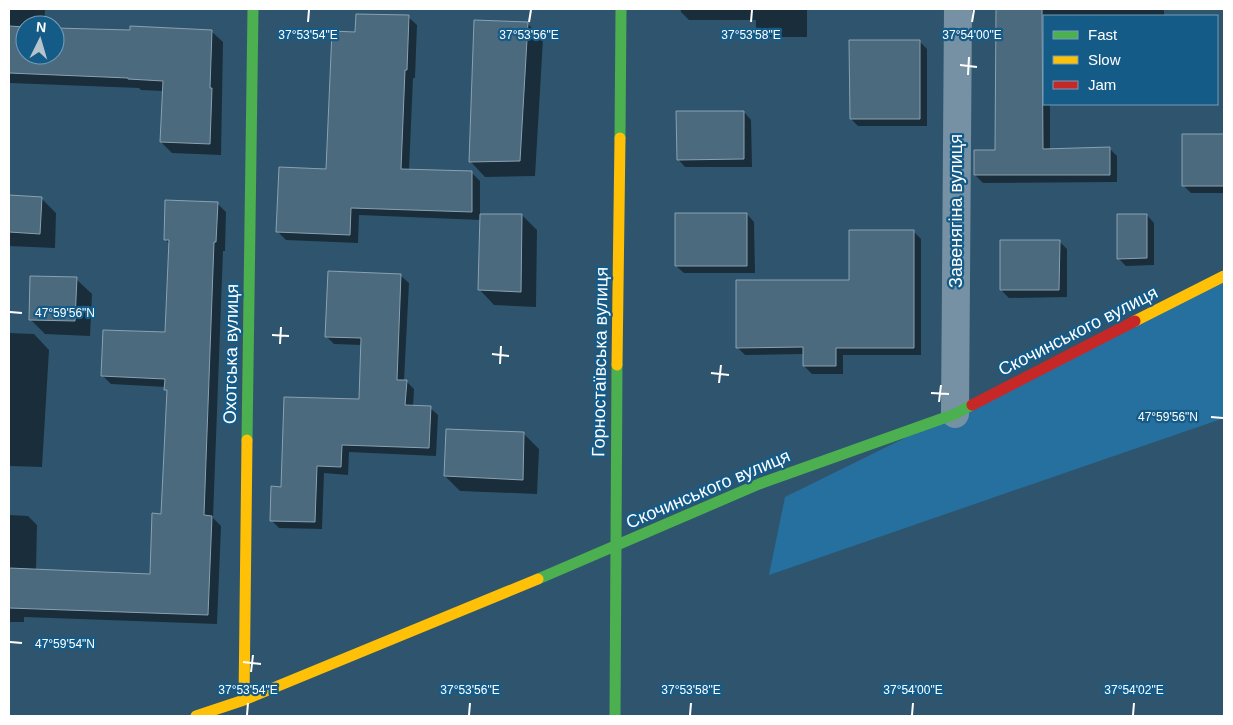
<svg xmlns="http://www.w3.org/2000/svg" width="1233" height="725" font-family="Arial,sans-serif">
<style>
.green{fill:#25709e}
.shadow{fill:#0007}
.building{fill:#4c6a7e;stroke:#8aa1b1}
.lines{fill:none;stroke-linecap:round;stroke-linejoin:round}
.street{stroke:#7691a4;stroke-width:28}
.fast{stroke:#4caf50;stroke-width:11}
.slow{stroke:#ffc107;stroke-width:11}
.jam{stroke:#c62828;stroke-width:11}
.ticks{fill:none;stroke:#fff;stroke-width:2}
.labels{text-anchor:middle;stroke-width:4.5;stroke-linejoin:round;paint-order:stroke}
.street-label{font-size:18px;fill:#fff;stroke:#155b88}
.ticks-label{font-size:12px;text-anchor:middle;fill:#fff;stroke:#155b88;stroke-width:4.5;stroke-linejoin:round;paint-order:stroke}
</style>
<rect width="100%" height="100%" fill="#2f556e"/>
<!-- green -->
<path class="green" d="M1224,281V418L769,575L785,497Z"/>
<!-- shadow -->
<path class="shadow" d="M9,9H45L44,25H25V55H55V29L131,32L211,31L223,42L221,155L172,153L161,142L163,91L141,90L139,88L10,83L9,81Z
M681,9H807V37H763L756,30V20H689L681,12Z
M997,9H1162L1164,11V16H1044V104H1050V150L1110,149L1117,156V182L983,183L975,175L997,151Z
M408,17L417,25L415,78H413L409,170L471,172L480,181V215H522L537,230L536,307L494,305L479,289L481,220L359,215L358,243L286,240L278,232L327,170L356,33Z
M527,23L543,39L535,176L485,177L470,161Z
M919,41L927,49V126H858L851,119Z
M744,112L751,120L752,167H685L678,159Z
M1183,135H1224V193H1191L1183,185Z
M9,197L41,198L56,213L55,248L9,246Z
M217,203L226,212L225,251H223L213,518L221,526L217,624L24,617V622H9V515L28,516L37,525L36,570L151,575L163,515L168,392L166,387L111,384L102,375L166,333L170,245L165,239Z
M747,214L754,222L755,273H684L676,266Z
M1147,215L1154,223V265L1126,266L1118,258Z
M913,231L921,239V355H843V374H812L804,366V354L745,355L737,347L850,281Z
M1059,241L1067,249V297L1009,298L1001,290Z
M401,276L409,283L404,381H406L414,389L413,407L430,408L438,415L436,456L349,452L348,475L324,473L322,529L279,528L271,520L282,488L360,401L362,345L334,344L326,336Z
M76,279L92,294L90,336L45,334L30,319Z
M9,333L34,334L49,350L42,467L9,466Z
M524,434L539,449L537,494L460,491L445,476Z"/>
<!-- building -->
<path class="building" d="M996,9H1042L1043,149L1110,147V175H974V150H995Z
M356,14L409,15L407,70H405L401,169L472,171V212L351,208L350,235L276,232L279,167L326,169L332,31L355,32Z
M474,20L528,22L520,161L469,162Z
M9,26L25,27V55H55V28L130,30V26L212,30L210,88H212L210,144L160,142L163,81L128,79V78L9,73Z
M849,40H920V119H850Z
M676,111H744V159L677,160Z
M1182,134H1224V186H1182Z
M9,195L42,197L40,234L9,232Z
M165,200L218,202L216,242H214L204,515L212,516L208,615L9,608V568L150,574L152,513L161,514L167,390H164L165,379L101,376L103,330L165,332L169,240H164Z
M675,213H747V266H675Z
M480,214H522L521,292L478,290Z
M1117,214H1147V258L1117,259Z
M849,230H914V348H836V366H803V347L736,348V280H849Z
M1000,240H1060L1059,290H1000Z
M328,271L401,274L397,380H407L405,405L431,406L429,448L342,445L341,467L317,466L315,522L270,521L271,486L281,487L284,397L359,399L361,338L325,337Z
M30,276L77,277L75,321L29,320Z
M446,429L524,432L523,480L444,476Z"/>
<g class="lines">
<!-- street -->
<path class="street" d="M955,414L958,9"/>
<!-- fast -->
<path class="fast" d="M620,138L621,9
M247,440L253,9
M538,579L759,484L955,414L972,405
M615,716L617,365"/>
<!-- slow -->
<path class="slow" d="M1135,321L1224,276
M617,365L620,138
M244,700L247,440
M196,716L244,700L538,579"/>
<!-- jam -->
<path class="jam" d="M972,405L1135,321"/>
</g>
<!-- ticks -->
<path class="ticks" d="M308,22L309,10M529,22L531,10M751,22L752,10M972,22L974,10M960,65L977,67M968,75L969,57M10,312L22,313M272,335L289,336M280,344L281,327M492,354L509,356M500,364L501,346M711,373L729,375M719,383L721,365M931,393L949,394M939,402L941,385M1211,417L1223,418M10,642L22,643M243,662L261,664M251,672L253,655M247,715L248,703M469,715L470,703M690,715L691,703M912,715L913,703M1133,715L1134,703"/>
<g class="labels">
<!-- street labels -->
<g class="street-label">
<text transform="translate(956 211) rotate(-90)" y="6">Завенягіна вулиця</text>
<text transform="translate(1078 331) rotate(-27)" y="6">Скочинського вулиця</text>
<text transform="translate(231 354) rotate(-89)" y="6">Охотська вулиця</text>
<text transform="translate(600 362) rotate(-89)" y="6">Горностаївська вулиця</text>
<text transform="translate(708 489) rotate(-23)" y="6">Скочинського вулиця</text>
</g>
</g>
<g class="ticks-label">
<text x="308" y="39">37°53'54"E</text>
<text x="529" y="39">37°53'56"E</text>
<text x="751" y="39">37°53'58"E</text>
<text x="972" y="39">37°54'00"E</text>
<text x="65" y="317">47°59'56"N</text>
<text x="1168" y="421">47°59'56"N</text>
<text x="65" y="648">47°59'54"N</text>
<text x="248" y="694">37°53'54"E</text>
<text x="470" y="694">37°53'56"E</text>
<text x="691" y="694">37°53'58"E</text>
<text x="913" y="694">37°54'00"E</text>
<text x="1134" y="694">37°54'02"E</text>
</g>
<!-- border -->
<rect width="1233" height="725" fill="none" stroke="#ffffff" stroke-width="20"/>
<!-- legend -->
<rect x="1043" y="15" width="175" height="90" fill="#155b88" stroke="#739db8"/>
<rect x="1053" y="31" width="25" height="8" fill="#4caf50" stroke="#739db8"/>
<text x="1088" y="40" font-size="15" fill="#ffffff">Fast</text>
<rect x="1053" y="56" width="25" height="8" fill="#ffc107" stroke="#739db8"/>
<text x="1088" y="65" font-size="15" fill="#ffffff">Slow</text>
<rect x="1053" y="81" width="25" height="8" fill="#c62828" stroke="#739db8"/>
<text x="1088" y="90" font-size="15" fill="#ffffff">Jam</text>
<!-- north arrow -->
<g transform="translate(40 40) rotate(5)"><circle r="24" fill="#155b88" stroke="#739db8"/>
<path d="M0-4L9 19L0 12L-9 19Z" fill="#b6c4cc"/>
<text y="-8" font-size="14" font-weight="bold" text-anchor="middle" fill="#ffffff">N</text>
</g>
</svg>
